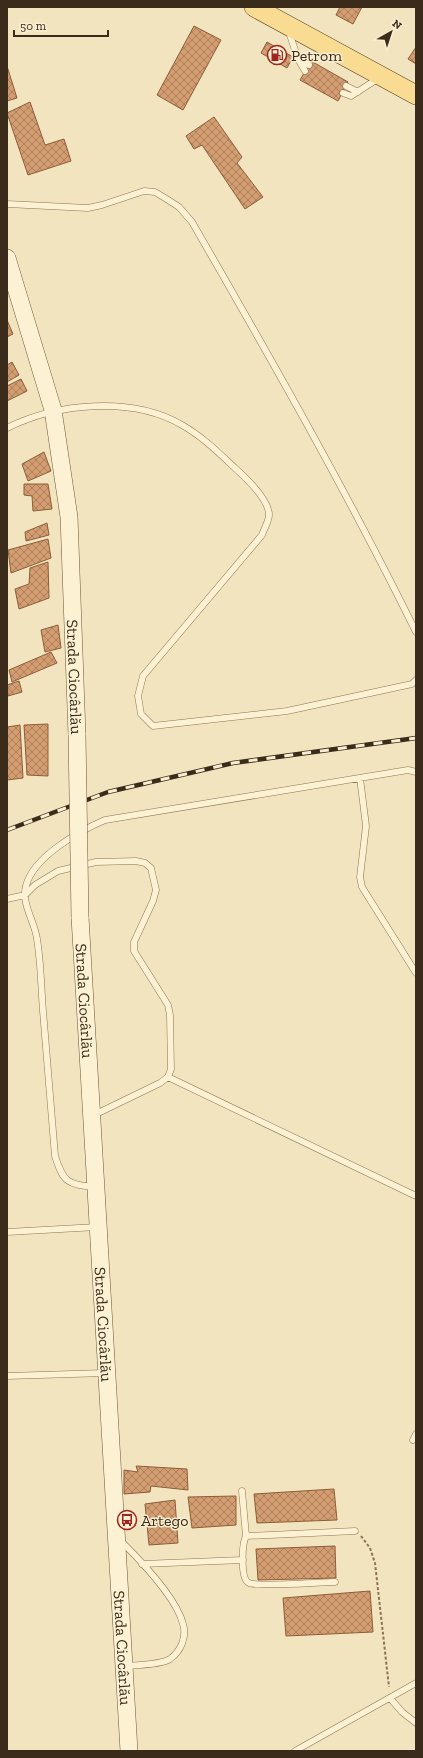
<svg xmlns="http://www.w3.org/2000/svg" width="423" height="1758" font-family="'Zilla Slab',serif">
<style>
.building{fill:url(#building-cross-hatch);stroke:#8d5d39}
.lines{fill:none;stroke-linecap:round;stroke-linejoin:round}
.lane-casing{stroke:#8c7455;stroke-width:7}
.secondary-casing{stroke:#6e5539;stroke-width:18}
.primary-casing{stroke:#59412a;stroke-width:20}
.path{stroke:#8c7455;stroke-width:2;stroke-dasharray:3 2;stroke-linecap:butt}
.lane{stroke:#fcf1d2;stroke-width:6}
.secondary{stroke:#fcf1d2;stroke-width:17}
.primary{stroke:#f9dc92;stroke-width:19}
.rail-casing{stroke:#3a2b1b;stroke-width:4.5}
.rail{stroke:#f9eecf;stroke-width:3;stroke-dasharray:9;stroke-linecap:butt}
.secondary-bridge-casing{stroke:#6e5539;stroke-width:18;stroke-linecap:butt}
.secondary-bridge{stroke:#fcf1d2;stroke-width:17}
.labels{text-anchor:middle;stroke-width:3;stroke-linejoin:round;paint-order:stroke}
.poi-label{font-size:16px;fill:#3a2b1b;stroke:#f9eecf;text-anchor:start}
.street-label{font-size:16px;fill:#3a2b1b;stroke:#f9eecf}
</style>
<defs>
<pattern id="building-cross-hatch" width="8" height="8" patternUnits="userSpaceOnUse"><rect width="8" height="8" fill="#d49d71"/><path d="M0 0l8 8M0 8l8-8" fill="none" stroke="#ad805c"/></pattern>
</defs>
<rect width="100%" height="100%" fill="#f2e4be"/>
<!-- building -->
<path class="building" d="M340,7H362L353,24L336,15Z
M194,26L221,40L183,110L157,95Z
M267,42L293,57L287,68L261,53Z
M416,47V64L408,59Z
M311,61L348,82L338,101L300,80Z
M7,66L17,98L7,101Z
M30,102L45,145L64,139L71,161L28,175L7,113Z
M214,117L242,157L237,163L263,197L245,209L202,145L194,149L186,136Z
M7,320L13,334L7,337Z
M12,362L19,375L7,382V365Z
M21,379L27,391L7,401V386Z
M44,452L51,471L28,481L22,464Z
M24,484H48L52,509L33,511L32,496L24,495Z
M47,523L49,535L26,541L25,532Z
M48,539L51,558L11,573L8,550Z
M48,562L49,598L19,609L15,589L29,584L30,568Z
M58,625L61,648L45,652L41,630Z
M51,652L57,663L12,682L9,670Z
M19,681L22,692L8,696L7,685Z
M48,724V776L27,775L24,725Z
M20,725L23,778L7,780V727Z
M136,1466L187,1469L188,1490L151,1486L150,1492L124,1494V1470L138,1472Z
M334,1489L337,1520L257,1523L254,1494Z
M236,1496V1525L192,1528L188,1497Z
M175,1500L178,1543L149,1545L145,1504Z
M335,1546L336,1578L258,1580L256,1549Z
M370,1591L373,1632L286,1636L283,1598Z"/>
<g class="lines">
<defs>
<path id="lane" d="M289,32L298,59L309,65
M298,59L305,71
M346,86L358,92
M343,93L351,96L379,78
M7,204L88,208L102,205L144,191L155,192L165,198L179,207L192,222C270,357 347,492 416,632
M7,428C57,403 132,396 182,425C203,437 219,453 236,469C246,478 269,500 269,515C269,521 264,529 262,535L143,676L138,696L141,714L153,726L287,711L412,684L416,680
M360,778L366,826L360,877L362,887L416,973
M7,899L25,895L35,885L58,871L96,862L136,861L145,863L151,868L156,890L153,901L134,942V951L168,1005L170,1015L171,1069L168,1077L160,1083L94,1115
M168,1077L416,1196
M95,1187C68,1184 64,1184 55,1156C51,1108 47,1060 43,1011C41,987 41,963 37,939C35,922 21,904 26,886C33,857 79,831 105,820L408,770L416,772
M7,1232L97,1227
M7,1376L105,1373
M413,1440L416,1434
M242,1491L246,1536C242,1544 240,1579 249,1583C257,1587 321,1582 335,1582
M246,1536L355,1531
M121,1541C139,1559 177,1599 183,1624C187,1637 181,1651 170,1659C161,1665 136,1665 125,1666
M142,1564L243,1560
M390,1698L402,1712L416,1723
M295,1751L416,1683"/>
<g id="secondary">
<path id="s1" d="M7,258L53,410L69,517L77,735"/>
<path id="s2" d="M80,917L129,1751"/>
</g>
<path id="primary" d="M254,7L416,95"/>
</defs>
<!-- lane casing -->
<use href="#lane" class="lane-casing"/>
<!-- secondary casing -->
<use href="#secondary" class="secondary-casing"/>
<!-- primary casing -->
<use href="#primary" class="primary-casing"/>
<!-- path -->
<path class="path" d="M361,1536L370,1548L375,1563L389,1687"/>
<!-- lane -->
<use href="#lane" class="lane"/>
<!-- secondary -->
<use href="#secondary" class="secondary"/>
<!-- primary -->
<use href="#primary" class="primary"/>
<defs>
<path id="rail" d="M7,830L108,792L233,763L416,738"/>
</defs>
<!-- rail casing -->
<use href="#rail" class="rail-casing"/>
<!-- rail -->
<use href="#rail" class="rail"/>
<defs>
<path id="secondary-bridge" d="M77,735L80,917"/>
</defs>
<!-- secondary-bridge casing -->
<use href="#secondary-bridge" class="secondary-bridge-casing"/>
<!-- secondary-bridge -->
<use href="#secondary-bridge" class="secondary-bridge"/>
</g>
<!-- icons -->
<defs>
<symbol id="fuel-ring" viewBox="-11 -11 22 22"><circle r="9.5" fill="#f9eecf" stroke="#a12320" stroke-width="1.5"/><path d="M-5.5-6h7V0h2V4h1.3V-2.5L3-4.5l.8-.8L6-3V5H2.5V1h-1V6h-7ZM-4.2-4.7v3.2H.2V-4.7Z" fill="#a12320"/></symbol>
<symbol id="bus-ring" viewBox="-11 -11 22 22"><circle r="9.5" fill="#f9eecf" stroke="#a12320" stroke-width="1.5"/><path d="M-5-6H5V4H4V6H2V4H-2V6H-4V4H-5ZM-3.5-4V0h7V-4ZM-3.5 1.2v1.5H-2V1.2ZM2 1.2v1.5H3.5V1.2Z" fill="#a12320"/></symbol>
</defs>
<g fill-rule="evenodd">
<use href="#fuel-ring" x="266" y="44" width="22" height="22"/>
<use href="#bus-ring" x="116" y="1509" width="22" height="22"/>
</g>
<g class="labels">
<!-- poi labels -->
<g class="poi-label">
<text x="291" y="61">Petrom</text>
<text x="141" y="1526">Artego</text>
</g>
<!-- street labels -->
<g class="street-label">
<text dy="6" stroke="none"><textPath href="#s1" startOffset="427">Strada Ciocârlău</textPath></text>
<text dy="6" stroke="none"><textPath href="#s2" startOffset="84">Strada Ciocârlău</textPath></text>
<text dy="6" stroke="none"><textPath href="#s2" startOffset="408">Strada Ciocârlău</textPath></text>
<text dy="6" stroke="none"><textPath href="#s2" startOffset="732">Strada Ciocârlău</textPath></text>
</g>
</g>
<!-- border -->
<rect width="423" height="1758" fill="none" stroke="#3a2b1b" stroke-width="16"/>
<!-- north arrow -->
<g transform="translate(391 32) rotate(39)" stroke="#f9eecf" stroke-width="3" paint-order="stroke">
<path d="M0-3L7 15L0 10L-7 15Z" fill="#3a2b1b"/>
<text y="-6" font-size="11" font-weight="bold" text-anchor="middle" fill="#3a2b1b">N</text>
</g>
<!-- scale -->
<path d="M14 30v6h94v-6" fill="none" stroke="#3a2b1b" stroke-width="2"/>
<text x="20" y="30" font-size="12" fill="#3a2b1b" stroke="#f9eecf" stroke-width="3" paint-order="stroke">50 m</text>
</svg>
